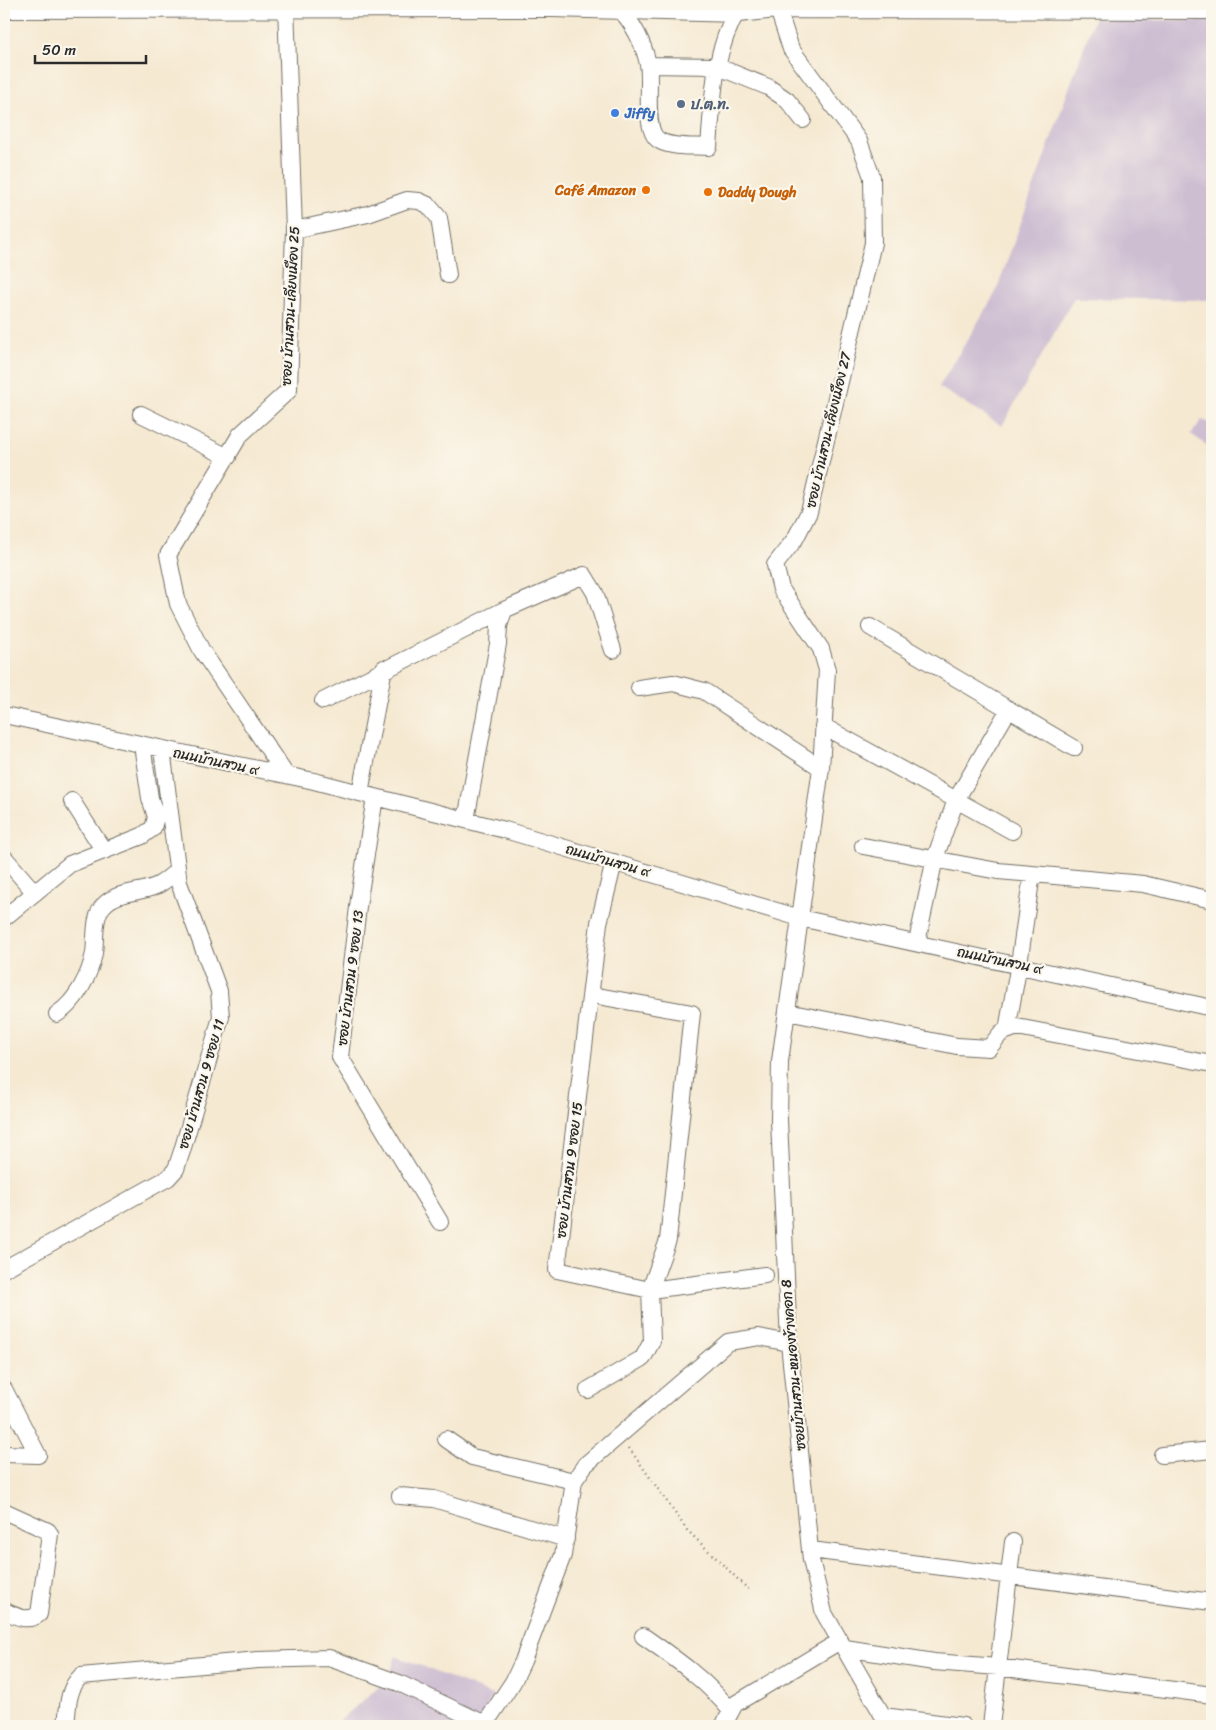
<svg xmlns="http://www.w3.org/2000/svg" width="1216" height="1730" font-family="Sriracha,'Playpen Sans Thai',sans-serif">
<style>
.industrial{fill:#cebed2}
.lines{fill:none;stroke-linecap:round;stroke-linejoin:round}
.minor-casing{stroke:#726e65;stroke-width:18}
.highway-casing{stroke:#726e65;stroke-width:26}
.path{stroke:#726e65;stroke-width:2.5;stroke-dasharray:1 4;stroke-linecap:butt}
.minor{stroke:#fff;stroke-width:16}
.highway{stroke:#fff;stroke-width:24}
.service-dot{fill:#5c6f8a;stroke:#fbf7ec;stroke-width:2}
.shop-dot{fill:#3f7fe0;stroke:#fbf7ec;stroke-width:2}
.food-dot{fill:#e8710a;stroke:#fbf7ec;stroke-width:2}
.labels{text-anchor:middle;stroke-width:4.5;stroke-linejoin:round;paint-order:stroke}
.service-label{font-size:14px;font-weight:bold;fill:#4e5e75;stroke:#fbf7ec;text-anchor:start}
.shop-label{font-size:14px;font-weight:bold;fill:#366cbe;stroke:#fbf7ec;text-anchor:start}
.food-label{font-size:14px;font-weight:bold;fill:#c56008;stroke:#fbf7ec;text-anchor:end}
.street-label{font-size:14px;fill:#2b2b2b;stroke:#fbf7ec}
</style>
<rect width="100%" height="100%" fill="#fbf7ec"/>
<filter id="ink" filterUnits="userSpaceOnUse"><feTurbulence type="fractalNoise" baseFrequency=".02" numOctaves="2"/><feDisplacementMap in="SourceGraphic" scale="10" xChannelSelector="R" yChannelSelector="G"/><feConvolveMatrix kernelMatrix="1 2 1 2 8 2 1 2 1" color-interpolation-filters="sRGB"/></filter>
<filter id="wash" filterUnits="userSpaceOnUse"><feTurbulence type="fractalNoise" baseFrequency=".0096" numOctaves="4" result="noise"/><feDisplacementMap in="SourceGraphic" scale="20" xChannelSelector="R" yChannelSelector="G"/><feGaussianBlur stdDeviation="1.12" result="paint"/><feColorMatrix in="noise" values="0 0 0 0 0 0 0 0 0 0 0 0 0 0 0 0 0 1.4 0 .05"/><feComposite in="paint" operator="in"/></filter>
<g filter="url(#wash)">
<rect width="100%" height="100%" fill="#f5e9d2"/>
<!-- industrial -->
<path class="industrial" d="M1094,19L1212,21V300L1074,298L1002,426L939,387L996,292Z
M1202,420L1212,424V449L1191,434Z
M396,1656L493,1695L478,1722L471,1726H333L388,1679Z"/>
</g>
<g filter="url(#ink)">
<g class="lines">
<defs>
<path id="minor" d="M286,5L294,230L289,390L240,435L168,555L178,604L202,651L286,775
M777,6L791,49L859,141L872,177L873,243L809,512L795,539L775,565L781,589L821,649L827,670L821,768L780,1061L779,1120L789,1343L811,1560L824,1613L883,1716L963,1726
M618,7C633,23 643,41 648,64C652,82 642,132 660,141C673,148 695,146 709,147C713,99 713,52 738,10
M648,65L716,66L768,87L787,100L803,120
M294,230L368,214L407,200L419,201L428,205L439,218L448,275
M141,414L228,457
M504,610L584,575L595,593L613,650
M870,627L1074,748
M639,688L673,683L704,691L821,768
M323,701L504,610L499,626L498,644L466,820
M4,715L314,781L375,797L505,830L800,918L1212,1008
M823,726L1012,831
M360,793L384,668
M375,797L359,899L340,1057L440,1222
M72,801L104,851
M863,846L998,871L1143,884L1212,900
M4,857L35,893
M614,862L599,923L557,1270L650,1290L765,1275
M4,918L70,864L142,836L153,828L156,817L150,798L142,745
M917,942L935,858L956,800L1009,709
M787,1012L957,1046L989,1048L1001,1033L1017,1027L1212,1064
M57,1014C76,1002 90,975 94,953C96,939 93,916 104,905C118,890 141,894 158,885C164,882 170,876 176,872
M1007,1030L1019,964L1032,874
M4,1269L168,1178L176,1169L182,1151L221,1017L219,991L179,883L162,749
M4,1389L38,1455L4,1454
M588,1390L643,1358L652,1341L650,1290L668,1240L692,1013L592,995
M446,1439L472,1457L574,1481
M1162,1455L1212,1450
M400,1496L434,1499L566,1539
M4,1511L48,1531L50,1534L39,1614C27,1623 17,1616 4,1611
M811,1550L1212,1602
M643,1636C676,1659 706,1680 731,1711
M845,1648L934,1662L998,1667L1212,1695
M485,1724L513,1682L523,1661L563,1555L574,1481L585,1465L728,1342L759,1337L789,1343
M66,1726C68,1708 67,1689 81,1676L258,1660L329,1658L399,1683L485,1724L484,1726
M723,1726L735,1704L840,1641
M991,1726L1013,1542"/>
<path id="highway" d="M4,6L552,5L738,10L777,6L1212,7"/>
</defs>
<!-- minor casing -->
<use href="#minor" class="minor-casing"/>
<!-- highway casing -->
<use href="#highway" class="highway-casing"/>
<!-- path -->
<path class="path" d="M629,1448L687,1530L750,1591"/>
<!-- minor -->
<use href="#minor" class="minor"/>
<!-- highway -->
<use href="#highway" class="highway"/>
</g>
</g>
<!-- markers -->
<circle class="service-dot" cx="681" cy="104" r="5"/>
<circle class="shop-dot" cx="615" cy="113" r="5"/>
<g class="food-dot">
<circle cx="646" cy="190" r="5"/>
<circle cx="708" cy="192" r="5"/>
</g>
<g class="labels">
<!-- service labels -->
<g class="service-label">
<text x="691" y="109">ป.ต.ท.</text>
</g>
<!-- shop labels -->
<g class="shop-label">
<text x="625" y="118">Jiffy</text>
</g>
<!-- food labels -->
<g class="food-label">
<text x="636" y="195">Café Amazon</text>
<text x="718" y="197" text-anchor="start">Daddy Dough</text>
</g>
<!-- street labels -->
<g class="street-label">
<text transform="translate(290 306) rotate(-87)" y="5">ซอย บ้านสวน-เลียงเมือง 25</text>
<text transform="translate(828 430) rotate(-77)" y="5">ซอย บ้านสวน-เลียงเมือง 27</text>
<text transform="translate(216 761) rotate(12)" y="5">ถนนบ้านสวน ๙</text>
<text transform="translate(608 860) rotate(16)" y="5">ถนนบ้านสวน ๙</text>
<text transform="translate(1000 960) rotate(12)" y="5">ถนนบ้านสวน ๙</text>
<text transform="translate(350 978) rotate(-83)" y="5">ซอย บ้านสวน 9 ซอย 13</text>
<text transform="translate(201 1084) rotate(-74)" y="5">ซอย บ้านสวน 9 ซอย 11</text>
<text transform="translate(569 1170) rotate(-83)" y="5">ซอย บ้านสวน 9 ซอย 15</text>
<text transform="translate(793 1365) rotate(-95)" y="5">ซอยบ้านสวน-หนองข้างคอก 8</text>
</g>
</g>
<!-- margin -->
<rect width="1216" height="1730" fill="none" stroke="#fbf7ec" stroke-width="20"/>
<!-- scale -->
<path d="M35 55v8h111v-8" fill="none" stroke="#2b2b2b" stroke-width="2.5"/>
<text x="42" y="55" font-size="15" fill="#2b2b2b" stroke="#fbf7ec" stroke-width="4" paint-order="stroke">50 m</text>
</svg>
